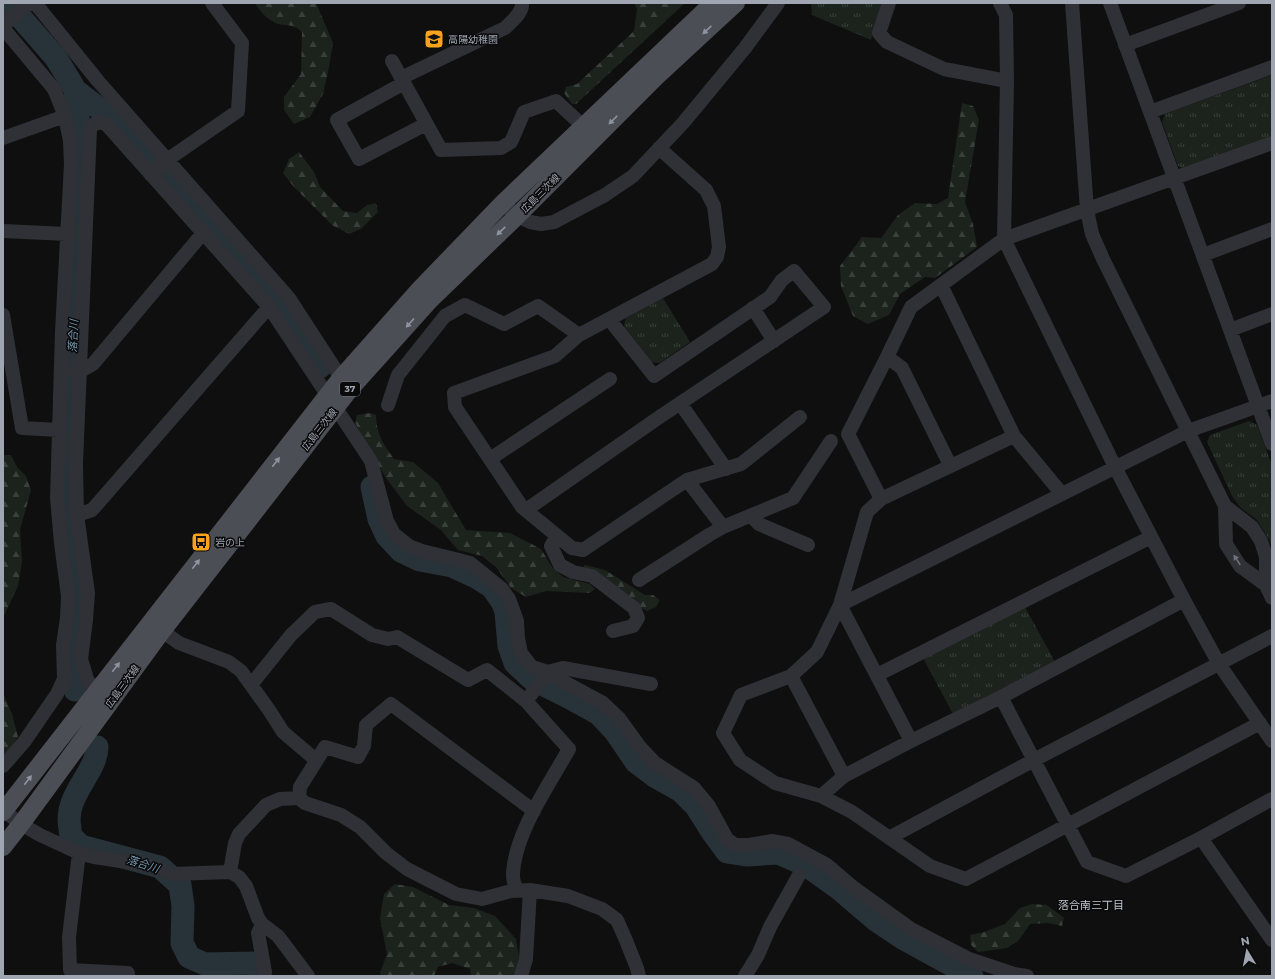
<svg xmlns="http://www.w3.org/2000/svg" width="1275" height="979" font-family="Montserrat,'Noto Sans JP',sans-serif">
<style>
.forest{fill:url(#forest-firs)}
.park{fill:url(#park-tufts)}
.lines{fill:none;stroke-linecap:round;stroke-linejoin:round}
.river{stroke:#283339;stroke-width:23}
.minor{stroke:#303136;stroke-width:14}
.major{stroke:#4c4e55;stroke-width:18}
.oneway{fill:#8e949f}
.oneway2{fill:#6d717a}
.labels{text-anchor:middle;stroke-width:3;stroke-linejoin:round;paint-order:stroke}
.shield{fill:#0a0a0b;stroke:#727780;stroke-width:1}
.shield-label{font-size:9px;font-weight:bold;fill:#9fa6b2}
.poi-label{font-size:10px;fill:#9fa6b2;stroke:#0a0a0b;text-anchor:start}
.street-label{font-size:10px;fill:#9fa6b2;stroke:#0a0a0b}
.water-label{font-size:11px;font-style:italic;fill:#7497b0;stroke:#0a0a0b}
.neighbourhood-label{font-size:11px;fill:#c0c5ce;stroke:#0a0a0b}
</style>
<defs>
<pattern id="forest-firs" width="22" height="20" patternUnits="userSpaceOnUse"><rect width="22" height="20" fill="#1b231c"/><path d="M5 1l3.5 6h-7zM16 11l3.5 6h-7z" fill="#39403b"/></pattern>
<pattern id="park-tufts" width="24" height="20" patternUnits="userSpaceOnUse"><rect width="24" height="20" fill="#1b231c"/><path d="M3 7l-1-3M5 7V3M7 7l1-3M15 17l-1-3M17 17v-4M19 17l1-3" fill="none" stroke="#39403b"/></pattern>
</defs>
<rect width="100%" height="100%" fill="#0f0f10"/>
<!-- forest -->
<path class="forest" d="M255,3H316L333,43L329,67L323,94L310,117L294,124L284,110V97L301,74L302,32C292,23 290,27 278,24C269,21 259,11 255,3Z
M634,3H685L576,104H572L564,93L566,87L577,84L634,31L637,9Z
M962,103L973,106L979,120L965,202L973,224L977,247L935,278L925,277L900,294L889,315L868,324L853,316L841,286L840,266L862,237L881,238L898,215L915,203L937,204L948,198Z
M299,152L314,172L320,187L343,211L357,213L367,205L376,203L378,212L361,229L349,234L332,225L294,187L283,173L289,159Z
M370,413L376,415C376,433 383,444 394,459L413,462L438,483L466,530L510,533L541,549L552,567L563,577L590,584L595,589L590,593L546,591L526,597L511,588L496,567L482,556L458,550L441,530L407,506L386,478L355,423L357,415Z
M3,455H11L17,467L26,476L31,490L20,530L22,562L18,586L3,618Z
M585,565L605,570L645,595H653L660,600L656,607L647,611L638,606L583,567Z
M3,693L12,714L18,737L3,759Z
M395,884L413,887L449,905L474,908L495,916L516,939L519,956L516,976H471L470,969L452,963L438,967L434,976H381L380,973L387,954L380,918L384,894Z
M1032,904L1047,905L1064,918L1062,926L1048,923L1030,924L1019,940L1007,948L978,952L971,945L970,935L984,932L1005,924L1020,908Z"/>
<!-- park -->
<path class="park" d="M811,3H883L871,40L812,15Z
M1272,75V138L1186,170L1178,166L1162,122L1165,114Z
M663,298L690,342L660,363L651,362L626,332L624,325L626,318Z
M1249,421L1257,425L1272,465V549L1270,541L1257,520L1241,508L1232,496L1207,442L1210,435Z
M1025,607L1055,662L953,714L923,658Z"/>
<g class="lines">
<!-- river -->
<path class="river" d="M8,3L56,58L70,81L75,90L79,127L80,184L67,452V501L71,549L78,602L70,663L75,690
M75,90L114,120L257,278L279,305L320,367
M372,487L379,519L387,536L401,551L420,560L452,566L476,577L492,587L503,603L506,612L509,646L515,663L532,679L570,698L599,714L615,731L636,762L656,777L681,791L696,806L713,833L727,852L746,855L778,853L806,865L837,887L877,921L904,939L972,976
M97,747C97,773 63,796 70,828C70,830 70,835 72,837C74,840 78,843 81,846L160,867L180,885L183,906L182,943L189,957L205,964L256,963L260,972L259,976"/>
<!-- minor -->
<path class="minor" d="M35,3L98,81L289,298L341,378L346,385
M889,3L879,33L887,42L944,69L1007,81
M1000,3L1006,15L1007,81L1004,239L1115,467L1184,600L1219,664L1272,741
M1072,3L1087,210L1092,234L1103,259L1225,506L1226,544L1240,566L1266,585L1272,598
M1110,3L1272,444
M3,26L29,3
M3,28L54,89L65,116L70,141L71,164L62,332L57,498L61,543L68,596L67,618L63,645L64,679L57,694L24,742L3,766
M1125,45L1239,3
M392,61L441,150L501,148L511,142L524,112L556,101L584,127
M401,78L505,28C512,21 523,13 522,3
M404,83L337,120L359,159L426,124
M1150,112L1272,67
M3,138L65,116
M659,148L706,190L714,206L719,247L717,257L712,264L579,335L555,356L454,393L455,407L522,507L572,548L583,550L687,480L741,464L800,417
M151,175L167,160L238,111L242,43L212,3
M503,203L517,216L530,222L541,224L554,222L605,195L633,176L683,123L745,48L778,3
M3,231L67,234
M1203,255L1272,229
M941,285L1014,436L1062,494
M753,308L774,341
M3,315L22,428L59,430
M1230,330L1272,314
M887,357L902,368L950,465
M74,371H81L93,364L203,233
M680,403L726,469
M388,405L398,375L445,316L465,305L504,324L538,306L579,335
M490,459L610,379
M687,480L723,527
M881,499L1014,436
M1225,506L1252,527L1261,541L1266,557V585
M526,510L658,418L824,307L794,271L782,280L770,297L654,376L609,319
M77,515L92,510L269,307
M751,516L759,524L808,545
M557,536L551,546L560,565L573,572L592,576L634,608L638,618L633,626L613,631
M639,580L709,535L723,527L793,498L831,441
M162,631L179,643L229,662L241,671L269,710L283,732L316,760
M877,675L1151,537
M791,676L844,776
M251,685L291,635L315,612L331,609L372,635L388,639L397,637L468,680L487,670L526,701L569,749C549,785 514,834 513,875C513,880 515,886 517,890
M108,694L88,682L81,659L86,620L88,593L77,515L76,463L90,129L94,124L101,122L107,125L269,307L371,461L387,521L394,534L409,546L422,551L455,559L470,563L502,589L509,599L517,621L518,638L521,653L532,667L548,672L564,682L603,703L619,718L640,747L655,763L694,788L709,806L727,839L735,845H749L772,841L788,844L827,865L854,888L911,929L969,959L1014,974L1027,976
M1001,697L1087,862L1126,876L1201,838L1272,799
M526,701L548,672L563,668L651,684
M1260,723L966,879L930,866L852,812L821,796L775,783L740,760L723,733L741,695L791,676L817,652L840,605L867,512L881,499L848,434L887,357L911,307L1004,239L1272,143
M911,741L840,605L1188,431L1272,401
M821,796L844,776L911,741L1001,697L1184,600
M4,811L21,824L40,835L79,853L94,857L147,865L172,874L230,872L239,877L246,886L258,918L262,924L278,936L308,976
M534,811L391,704L366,725L364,746L358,757L325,747L300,787L299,798L305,803L341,815L360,827L386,853L407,869L456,894L482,899L511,891L530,890L568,896L602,909L617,920L625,938L637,968L639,976
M889,838L1034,760L1272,636
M1201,838L1272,940
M79,853L69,937L70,970L128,973V976
M230,872L235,843L239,834L266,805L280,799L299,798
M262,924L258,933L265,972L264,976
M521,976L526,959L530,890
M745,976L758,955L770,927L799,875"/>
<!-- major -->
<path class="major" d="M3,812L341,378L420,289L503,203L713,3
M3,847L21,824L162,631L350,389L430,300L517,216L656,77L736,3"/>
</g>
<!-- one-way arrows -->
<defs><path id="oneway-solid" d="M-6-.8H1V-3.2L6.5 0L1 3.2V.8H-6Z"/></defs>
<g class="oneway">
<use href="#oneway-solid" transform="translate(707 30) rotate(137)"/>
<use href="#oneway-solid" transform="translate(613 120) rotate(135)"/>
<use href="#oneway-solid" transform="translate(501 231) rotate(136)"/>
<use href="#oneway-solid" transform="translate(410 323) rotate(132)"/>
<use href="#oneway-solid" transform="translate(276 462) rotate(-52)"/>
<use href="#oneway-solid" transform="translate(196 564) rotate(-52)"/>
<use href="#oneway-solid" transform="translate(116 667) rotate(-52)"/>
<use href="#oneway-solid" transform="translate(28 780) rotate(-52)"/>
</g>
<use class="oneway2" href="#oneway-solid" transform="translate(1237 560) rotate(-123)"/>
<!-- icons -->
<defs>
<symbol id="school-square" viewBox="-11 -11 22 22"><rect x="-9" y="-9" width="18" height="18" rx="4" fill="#f9a21e" stroke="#0a0a0b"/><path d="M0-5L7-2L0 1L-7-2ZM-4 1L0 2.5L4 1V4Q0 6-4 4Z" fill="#111"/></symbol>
<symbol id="bus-square" viewBox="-11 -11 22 22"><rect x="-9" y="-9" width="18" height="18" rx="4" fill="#f9a21e" stroke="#0a0a0b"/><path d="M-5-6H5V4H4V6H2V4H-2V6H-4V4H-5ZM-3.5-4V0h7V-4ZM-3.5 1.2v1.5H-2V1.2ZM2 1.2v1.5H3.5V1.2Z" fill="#111"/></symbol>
</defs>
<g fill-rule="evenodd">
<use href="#school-square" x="423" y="28" width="22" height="22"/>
<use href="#bus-square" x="190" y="531" width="22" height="22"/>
</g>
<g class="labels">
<!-- shield labels -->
<rect class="shield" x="340" y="382" width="20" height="14" rx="3"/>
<g class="shield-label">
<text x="350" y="392">37</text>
</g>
<!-- poi labels -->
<g class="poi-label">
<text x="448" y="43">高陽幼稚園</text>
<text x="215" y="546">岩の上</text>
</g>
<!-- street labels -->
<g class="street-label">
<text transform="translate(540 193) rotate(-45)" y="4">広島三次線</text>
<text transform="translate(319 429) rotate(-52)" y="4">広島三次線</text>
<text transform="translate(122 686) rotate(-54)" y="4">広島三次線</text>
</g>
<!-- water labels -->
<g class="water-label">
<text transform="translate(73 336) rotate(-87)" y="4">落合川</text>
<text transform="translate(143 864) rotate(18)" y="4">落合川</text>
</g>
<!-- neighbourhood labels -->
<g class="neighbourhood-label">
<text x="1091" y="909">落合南三丁目</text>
</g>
</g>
<!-- border -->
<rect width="1275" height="979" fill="none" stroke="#9fa6b2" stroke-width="8"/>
<!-- north arrow -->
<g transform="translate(1247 951) rotate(350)" stroke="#0a0a0b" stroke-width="3" paint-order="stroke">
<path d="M0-3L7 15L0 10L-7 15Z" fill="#9fa6b2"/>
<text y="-6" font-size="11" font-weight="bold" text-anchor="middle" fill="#9fa6b2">N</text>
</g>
</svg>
